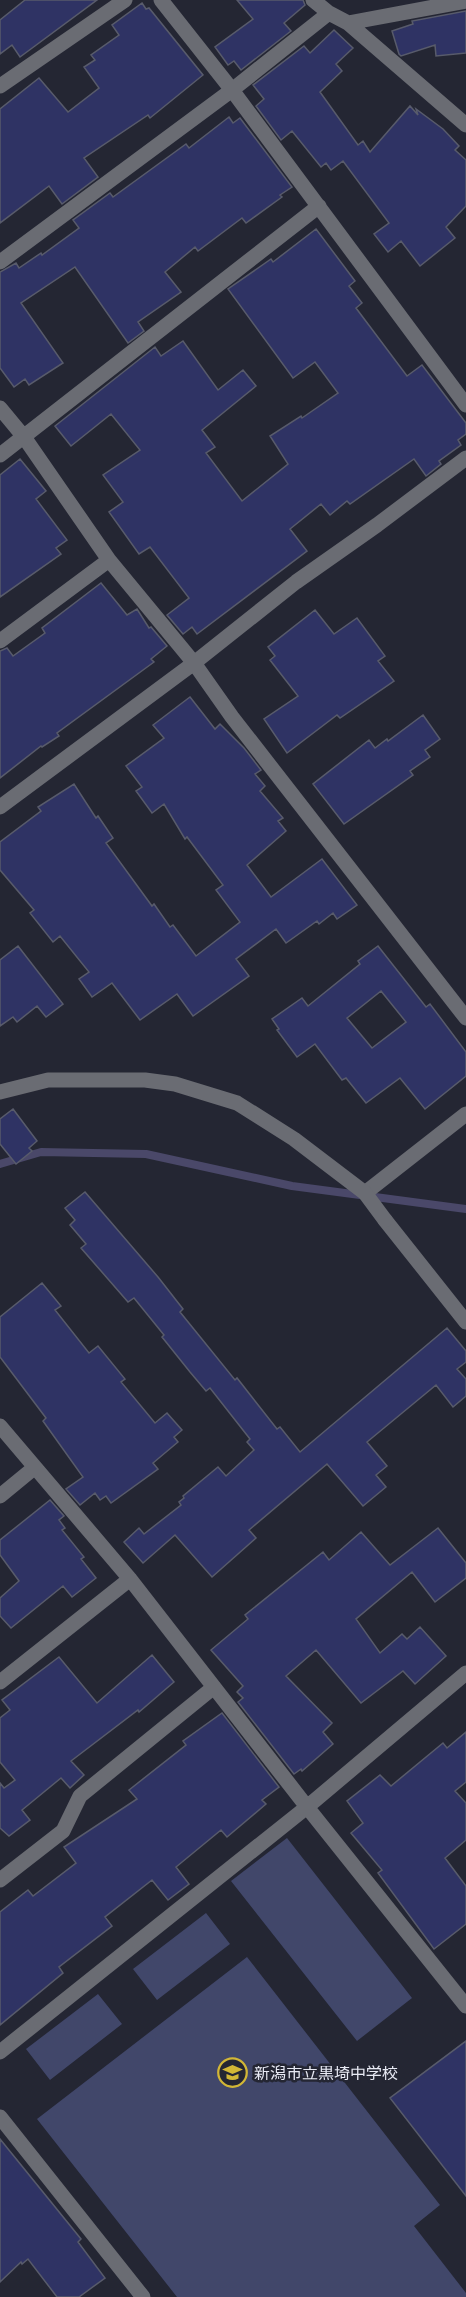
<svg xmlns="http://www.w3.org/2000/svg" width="466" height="2297" font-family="'PT Sans Narrow','Noto Sans JP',sans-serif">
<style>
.green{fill:#41476a}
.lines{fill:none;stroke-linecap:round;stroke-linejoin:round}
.stream{stroke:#4a4869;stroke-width:8}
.building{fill:#2f3364;stroke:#585b6b;stroke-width:1.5;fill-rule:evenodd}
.minor{stroke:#6a6c73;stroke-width:15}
.tertiary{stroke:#6a6c73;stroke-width:15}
.labels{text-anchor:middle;stroke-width:5;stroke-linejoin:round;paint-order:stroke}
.poi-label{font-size:16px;fill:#e8eaf4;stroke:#242633;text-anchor:start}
</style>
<rect width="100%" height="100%" fill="#242633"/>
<!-- green -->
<path class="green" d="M287,1838L412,1998L357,2041L231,1881Z
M206,1913L230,1944L157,2000L133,1969Z
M247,1957L440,2205L414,2226L466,2293V2297H177L37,2119Z
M98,1994L122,2024L50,2080L26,2049Z"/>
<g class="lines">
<!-- stream -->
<path class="stream" d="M0,1164L41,1152L146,1154L292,1186L466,1209"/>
</g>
<!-- building -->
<path class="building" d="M25,0H97L20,57L12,45L0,54V20Z
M237,0H303L305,5L284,23L291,31L241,70L234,61L228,65L215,47L253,19Z
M142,3L146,9L149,8L203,75L150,118L148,115L84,158L98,177L62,204L49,186L0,223V109L39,78L68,112L99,88L84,67L95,60L91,55L119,35L112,25Z
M466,11V53L436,56L435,45L401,56L399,54L392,31L413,24L412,21Z
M334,30L353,48L336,64L342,71L320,92L358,145L363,141L370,152L410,106L418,115L416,109L443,129L459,146L455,150L466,160V206L446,227L455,238L420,266L401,241L388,252L374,234L389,223L343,161L331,170L326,163L321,167L292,131L281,140L256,106L264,99L253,85L304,46L310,53Z
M229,117L233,123L240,118L292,187L280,195L282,197L246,223L242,218L198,251L195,247L165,272L181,292L138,322L144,331L128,343L75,267L21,303L63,363L29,385L25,379L14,387L0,368V272L16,263L19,268L41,253L42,255L79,228L73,220L110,193L113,197L186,144L189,148Z
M316,229L355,281L349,286L362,303L356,308L407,376L422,365L466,423V434L458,440L461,445L439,461L441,464L426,476L414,459L350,504L347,501L330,515L321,504L290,529L307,551L197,634L192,627L183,634L167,615L189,598L150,547L139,554L109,512L123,502L103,475L140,450L111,414L71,446L55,426L155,347L161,356L183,341L218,390L243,370L256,386L202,430L215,447L206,453L242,501L288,464L270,436L301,416L302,418L338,393L315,362L293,378L228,289L271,259L273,262Z
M20,459L46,491L36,499L67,540L56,548L61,554L0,597V475Z
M101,583L127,615L137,609L149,628L151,627L167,646L151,659L154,662L57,733L59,736L42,747L41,746L0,778V651L7,648L13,656L45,633L42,628Z
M315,610L334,634L357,618L385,656L378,661L394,681L340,718L337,715L287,753L264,719L298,696L270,660L275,656L268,647Z
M190,697L215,729L220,724L244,748L261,770L255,774L265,786L260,791L283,818L278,821L286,831L247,865L271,897L322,859L357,905L337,919L333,913L319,924L317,921L286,943L276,929L236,959L249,976L193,1016L177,994L140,1020L112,983L92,997L79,979L89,972L60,936L53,942L30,913L34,910L0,870V842L41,811L38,807L74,784L96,818L98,816L113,838L106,843L152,906L154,904L170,927L173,925L196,956L240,922L216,890L223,885L187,837L185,839L164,804L152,813L136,791L142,787L126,766L164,738L153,725Z
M423,715L440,739L425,750L430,757L410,771L413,775L344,824L313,784L369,740L375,748L387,739L388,741Z
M18,946L63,1004L46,1017L37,1006L17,1022L13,1017L0,1026V960Z
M378,946L426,1007L430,1004L466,1052V1076L425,1109L400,1078L366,1103L346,1078L342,1080L315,1044L297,1057L277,1030L279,1029L272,1019L302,998L308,1006L360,964L358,961ZM381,991L406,1022L372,1048L347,1018Z
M13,1109L37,1141L29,1148L32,1151L16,1164L0,1144V1119Z
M85,1192L158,1277L183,1309L180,1312L235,1380L237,1378L277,1429L280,1427L300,1452L447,1328L466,1351V1362L457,1369L466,1379V1396L453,1407L436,1385L367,1442L387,1466L376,1475L386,1487L363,1506L327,1464L249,1530L256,1538L212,1577L175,1535L143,1563L124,1542L139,1528L144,1534L181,1505L179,1502L184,1498L183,1496L218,1467L226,1476L254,1450L247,1442L250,1439L210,1388L206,1391L190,1372L162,1337L164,1335L134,1298L128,1302L81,1248L86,1244L70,1225L75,1220L65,1208Z
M42,1283L61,1306L55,1310L89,1353L98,1346L125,1379L121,1382L155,1423L167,1413L182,1430L174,1437L178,1442L153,1463L158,1469L111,1503L106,1496L100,1500L95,1493L80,1505L66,1489L83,1477L43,1421L46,1418L0,1357V1317Z
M50,1500L64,1516L59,1520L65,1528L62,1530L84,1557L81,1559L96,1578L72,1597L63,1586L11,1628L0,1616V1598L19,1581L0,1555V1540Z
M438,1528L466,1563V1578L435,1602L412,1572L356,1619L380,1653L402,1634L407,1639L420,1627L446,1656L415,1684L403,1671L361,1703L316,1650L286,1676L332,1723L323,1732L333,1744L302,1771L301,1769L294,1774L238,1702L243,1698L237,1692L243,1686L211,1650L248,1619L245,1615L323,1552L329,1560L361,1532L390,1565Z
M152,1655L174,1682L139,1712L138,1710L71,1761L84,1775L70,1788L61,1778L22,1810L30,1820L9,1836L0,1828V1783L4,1788L15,1780L0,1762V1718L10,1710L2,1700L59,1657L97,1703Z
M222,1713L279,1787L262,1800L266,1804L227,1837L221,1830L176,1867L189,1884L168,1900L152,1880L105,1917L112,1926L59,1967L63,1973L0,2025V1912L28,1890L33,1896L76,1863L64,1847L137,1799L129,1790L186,1745L183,1741Z
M466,1732V1782L455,1791L466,1803V1840L445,1858L466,1886V1924L434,1949L378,1873L382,1870L351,1833L363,1823L347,1801L380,1775L391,1786L443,1743L447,1748Z
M466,2041V2196L390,2098Z
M0,2139L81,2239L78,2242L105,2278L79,2297H57L28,2259L22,2264L21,2262L0,2282Z"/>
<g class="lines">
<!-- minor -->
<path class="minor" d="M161,0L232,90L466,405
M313,0L329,13L348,23L466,125
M348,23L466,1
M0,86L125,0
M0,262L232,90L329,13
M0,408L24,437L109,560L194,663L232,717L466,1018
M0,455L319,206
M0,641L109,560
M0,807L194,663L296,582L377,525L466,458
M365,1193L466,1114
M385,1220L466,1322
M0,1426L130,1579L307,1807L466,2006
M0,1496L34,1468
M0,1682L130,1579
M0,1880L63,1831L80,1796L214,1687
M0,2052L307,1807L466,1673
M0,2117L143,2297"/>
<!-- tertiary -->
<path class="tertiary" d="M0,1092L48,1080H145L175,1084L237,1103L294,1139L365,1193L385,1220"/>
</g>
<!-- icons -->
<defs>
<symbol id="school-ring" viewBox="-11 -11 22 22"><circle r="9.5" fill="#242633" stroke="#d2b736" stroke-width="1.5"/><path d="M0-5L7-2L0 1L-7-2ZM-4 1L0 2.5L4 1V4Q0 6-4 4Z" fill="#d2b736"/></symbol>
</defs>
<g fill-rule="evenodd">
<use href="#school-ring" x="216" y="2056" width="33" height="33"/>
</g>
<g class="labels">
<!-- poi labels -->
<g class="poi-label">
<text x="254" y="2079">新潟市立黒埼中学校</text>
</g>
</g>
</svg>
